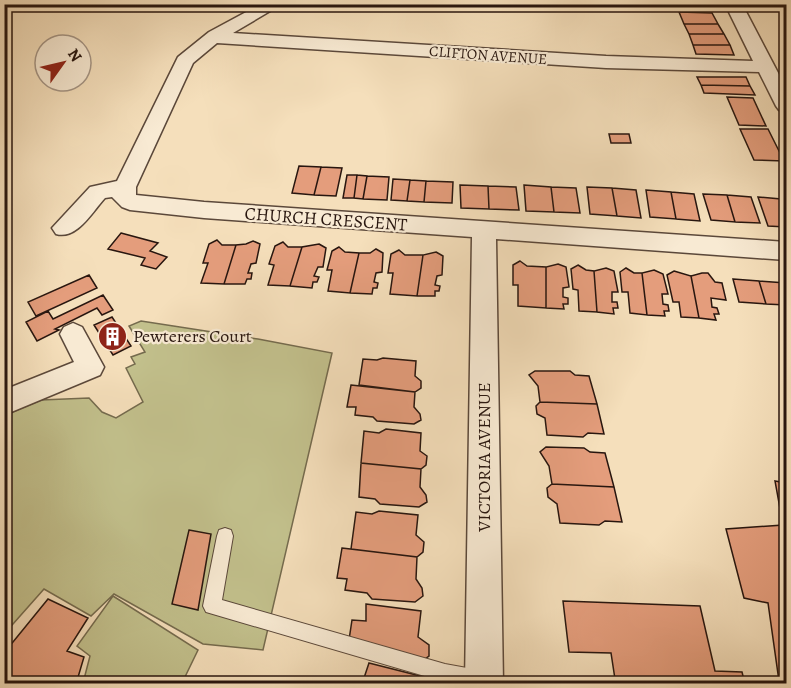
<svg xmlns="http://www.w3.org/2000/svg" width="791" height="688" font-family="Alegreya,serif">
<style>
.green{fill:#c2c08c;stroke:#756b4e;stroke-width:1.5}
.building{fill:#e49d7c;stroke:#28160f;stroke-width:1.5}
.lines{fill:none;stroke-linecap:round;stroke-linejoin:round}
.lane-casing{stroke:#5b483a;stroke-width:2}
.street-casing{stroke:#5b483a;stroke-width:3}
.lane{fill:#f8ead3;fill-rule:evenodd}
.street{fill:#f8ead3;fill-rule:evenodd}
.labels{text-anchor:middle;stroke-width:4.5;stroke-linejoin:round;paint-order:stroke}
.far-street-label{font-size:15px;fill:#28160f;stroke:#f8ead3}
.street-label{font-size:18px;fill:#28160f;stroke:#f8ead3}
.poi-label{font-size:18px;fill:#28160f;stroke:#f8ead3;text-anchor:start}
</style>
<rect width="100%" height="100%" fill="#f5dfbb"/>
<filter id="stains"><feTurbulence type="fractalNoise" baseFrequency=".00333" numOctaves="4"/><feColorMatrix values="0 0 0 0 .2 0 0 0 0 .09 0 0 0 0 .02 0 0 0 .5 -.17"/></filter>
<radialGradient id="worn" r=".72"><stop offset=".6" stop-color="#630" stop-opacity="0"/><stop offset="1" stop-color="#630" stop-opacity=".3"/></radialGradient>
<!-- green -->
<path class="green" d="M141,321L258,339L332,353L263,650L203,644L114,594L91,616L44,589L5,633V585L8,582L5,571V415L41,400L89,398L102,412L116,418L143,402L126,368L135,364L131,357L145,352L129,326Z
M113,596L198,650L182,683H83L90,656L77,646Z"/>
<!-- building -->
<path class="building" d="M677,4H709L712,13L679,12Z
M679,12L712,13L718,24H684Z
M684,24H718L724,34H689Z
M689,34H724L730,45H693Z
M693,45H730L734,55L696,54Z
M697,77H746L750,86L701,85Z
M701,85L750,86L755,95L704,93Z
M727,97L753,98L766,126L739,125Z
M740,129H768L784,161L754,160Z
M609,134H629L631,143H611Z
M299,166L321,167L314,195L292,193Z
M321,167L342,168L336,196L314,195Z
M347,175H357L354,198H343Z
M357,175L367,176L363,199L354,198Z
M367,176L389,177L387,200L363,199Z
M393,179L410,180L407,201L391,200Z
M410,180L426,181L424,202L407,201Z
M426,181L453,182L452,203L424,202Z
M460,185L488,186L489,209L461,208Z
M524,185L551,187L554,212L526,211Z
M488,186L516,187L519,210L489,209Z
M551,187L576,188L580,213L554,212Z
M587,187L612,188L617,216L590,214Z
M612,188L636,190L641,218L617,216Z
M646,190L671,192L676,219L650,217Z
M671,192L694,194L700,221L676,219Z
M703,194L727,195L735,222L711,220Z
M727,195L751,197L760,223L735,222Z
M758,197L781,199L786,214V227L768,226Z
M121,233L158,243L150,251L167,257L156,269L141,265L145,258L108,249Z
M217,240L222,245H236L224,284L201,283L208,263H203L209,244Z
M253,241L260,244L256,263L251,264L248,273H252L251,279H247L245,284H224L236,245L246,244Z
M283,242L288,247H302L290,286L268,285L274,265L269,264L275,246Z
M319,244L326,248L323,267H318L314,276L319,277L317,282H313L312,288L290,286L302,247Z
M339,247L345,252L359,253L350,293L328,291L332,270H327L332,251Z
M376,249L383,253L382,272L376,273L374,282L378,283L377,288H373L372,294L350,293L359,253H370Z
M399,250L405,255H423L417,296L390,294L393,273H388L391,254Z
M436,252L443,256L442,275L437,276L435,285L440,286L439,291H435V296H417L423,255Z
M520,261L527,266L546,267V308L518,306V285H513V265Z
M558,264L566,267L569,287L563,288V297L568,298V304H563L564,309L546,308V267Z
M578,265L586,270L594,271L597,312L579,311L578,290L573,289L571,269Z
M606,268L614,271L618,292H612V302H617L618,308H613L614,314L597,312L594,271Z
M626,268L634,273H642L647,315L630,313L628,292H622L620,272Z
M654,270L663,274L668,294H662L663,304L668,305L669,311H664L665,316L647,315L642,273Z
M674,271L691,276L699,318L681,317L679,302H673L667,275Z
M702,273H708L715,282L722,283L726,300L711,298L712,307L717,308L719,314H714L716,320L699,318L691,276Z
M89,275L97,288L36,316L28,302Z
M733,279L759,281L766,304L739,302Z
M759,281L786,283V305L766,304Z
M103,295L113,310L102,315L97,308L55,329L59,330L37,341L26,322L48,311L53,319Z
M112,317L131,346L113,355L94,325Z
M383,358L416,361L415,376L421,381V388L415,392L359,385L363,359L377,360Z
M535,371H570L575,375L589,376L597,404L540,402L538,386L529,375Z
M351,385L415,392L414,407L420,414L421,420L414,424L377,421L373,417L355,415L356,407H347Z
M540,402L597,404L604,434L588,433L583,437L547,435L545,418L537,414L536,406Z
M386,429L421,433L420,451L427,456L426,465L421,469L361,463L364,431L379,433Z
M546,447L584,448L590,452L605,453L614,487L552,484L549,466L540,452Z
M361,463L421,469L420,487L426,495L427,502L419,507L380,504L375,499L359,497Z
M775,481L786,483V682L779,681L768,603L744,598L726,529L783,525Z
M552,484L614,487L622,522L605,521L599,525L560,523L557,504L548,497L547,488Z
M379,511L418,515L416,535L424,542L423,552L417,557L351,549L356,512L372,514Z
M189,530L211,534L198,610L172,604Z
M342,548L417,557L416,579L422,588L423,596L415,602L372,599L367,593L345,590L347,579L337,578Z
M48,599L88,618L67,651L84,657L76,684H4V653Z
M563,601L700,606L715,671L742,672L745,684H689L615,679L611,653L569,652Z
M366,604L421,611L418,637L429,645V656L419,663L349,640L352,620L366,621Z
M369,663L428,678L431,684H362Z"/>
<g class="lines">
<defs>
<path id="lane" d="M225,528L231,530L233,536L222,600L445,664L489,672L491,679L489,684L445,682L206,612L203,606L217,536L219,530Z"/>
<path id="street" d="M261,4H282L233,33L606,56L753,61L725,4H742L786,88V112L779,110L776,106L759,72L606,68L217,43L193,63L136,187V195L204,202L786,242V260L496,239L503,684H465L472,237L204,218L130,210L122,207L112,197L105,198C92,212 77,240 56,234L52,228L90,187L117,181L178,57L209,32Z
M73,323L82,327L104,367L100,375L4,415V390L74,362L60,334L64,327Z"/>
</defs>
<!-- lane casing -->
<use href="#lane" class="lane-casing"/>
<!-- street casing -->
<use href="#street" class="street-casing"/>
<!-- lane -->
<use href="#lane" class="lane"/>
<!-- street -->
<use href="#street" class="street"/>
</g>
<!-- icons -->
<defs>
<symbol id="building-disc" viewBox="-11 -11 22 22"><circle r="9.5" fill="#8f2418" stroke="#f8ead3"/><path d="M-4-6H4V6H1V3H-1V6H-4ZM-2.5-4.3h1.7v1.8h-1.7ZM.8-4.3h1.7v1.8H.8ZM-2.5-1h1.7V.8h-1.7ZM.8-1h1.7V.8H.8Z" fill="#fff"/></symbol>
</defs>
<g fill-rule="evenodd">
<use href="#building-disc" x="96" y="320" width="33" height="33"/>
</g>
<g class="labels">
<!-- far-street labels -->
<g class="far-street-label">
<text transform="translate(488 55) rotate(4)" y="5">CLIFTON AVENUE</text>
</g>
<!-- street labels -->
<g class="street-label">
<text transform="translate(326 219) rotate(4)" y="6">CHURCH CRESCENT</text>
<text transform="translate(484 457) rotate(-90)" y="6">VICTORIA AVENUE</text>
</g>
<!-- poi labels -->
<g class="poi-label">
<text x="133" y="342">Pewterers Court</text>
</g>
</g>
<!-- margin -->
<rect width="791" height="688" fill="none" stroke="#f5dfbb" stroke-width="24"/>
<rect x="6" y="6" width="779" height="676" fill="none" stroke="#28160f" stroke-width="3"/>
<rect x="12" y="12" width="767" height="664" fill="none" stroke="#28160f" stroke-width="1.5"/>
<!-- north arrow -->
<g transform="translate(63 63) rotate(56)"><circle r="28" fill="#f8ead3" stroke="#a59585" stroke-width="1.5"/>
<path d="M0-4.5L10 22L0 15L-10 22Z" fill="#8f2418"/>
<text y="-9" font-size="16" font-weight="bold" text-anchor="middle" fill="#28160f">N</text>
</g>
<rect width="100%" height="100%" filter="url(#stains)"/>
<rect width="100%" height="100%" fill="url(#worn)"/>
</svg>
